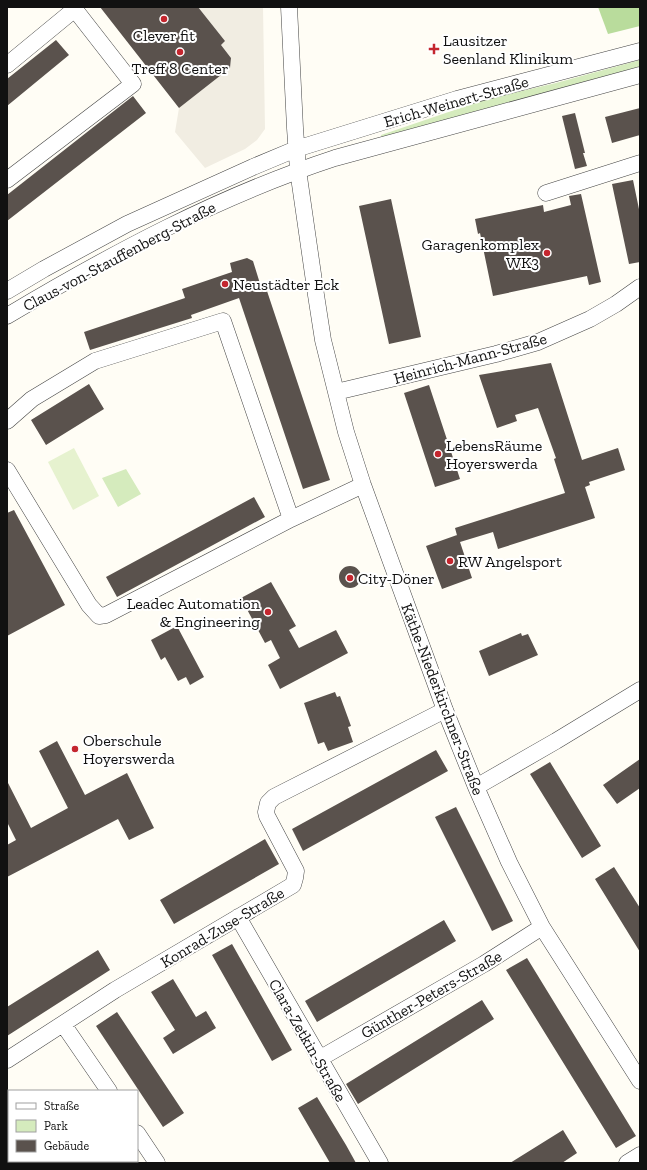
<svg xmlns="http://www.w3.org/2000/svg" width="647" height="1170" font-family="'Zilla Slab',serif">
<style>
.green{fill:#d5ebbd}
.forest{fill:#b9dc9c}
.pitch{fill:#e6f2cf}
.plaza{fill:#f1ede2}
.building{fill:#5a524d}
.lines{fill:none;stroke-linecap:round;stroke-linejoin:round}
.minor-casing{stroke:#444;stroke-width:17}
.minor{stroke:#fff;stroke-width:16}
.poi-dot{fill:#c4262e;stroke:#fff;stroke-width:1.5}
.labels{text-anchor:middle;stroke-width:4;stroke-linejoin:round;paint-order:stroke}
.poi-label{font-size:16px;fill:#111;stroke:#fff;text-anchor:start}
.street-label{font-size:16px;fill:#111;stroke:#fff}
</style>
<rect width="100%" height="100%" fill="#fffdf5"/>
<!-- green -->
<path class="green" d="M640,60V67L382,138L381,135L484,100L556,83Z
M126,469L141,494L118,507L102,478Z"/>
<!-- forest -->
<path class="forest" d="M598,7H640V26L608,34Z"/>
<!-- pitch -->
<path class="pitch" d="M74,448L99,496L73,510L48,462Z"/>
<!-- plaza -->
<path class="plaza" d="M198,7H263L265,129L257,140L245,149L205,168L175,132L179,108L230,68L231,58L221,45L225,41Z"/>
<!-- building -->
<path class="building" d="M100,7H198L225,41L221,45L231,58L230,68L179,108Z
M56,40L69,55L7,106V79Z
M133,96L146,113L7,221V195Z
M640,108V135L612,143L605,117Z
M575,113L585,153H583L587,166L575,169L562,116Z
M633,180L640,214V262L629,264L612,184Z
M581,194L601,282L589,285L587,276L493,296L480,233L478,234L475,219L543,205L544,212L571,205L569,196Z
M391,199L421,337L389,344L359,206Z
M247,258L253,261L262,290L266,288L330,480L303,489L239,298L191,315L192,318L90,350L84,332L185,298L182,289L232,272L230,263Z
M551,363L582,460L618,448L625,470L589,482L590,485L585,487L595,518L498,549L493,532L460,542L472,578L442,589L426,546L457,535L458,539L455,528L565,493L554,459L556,458L538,408L515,415L517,421L497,428L479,375Z
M89,384L104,409L46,445L31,420Z
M429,385L460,479L435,487L404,393Z
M254,497L265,517L117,597L106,577Z
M14,510L65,605L7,636V513Z
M339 577a11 11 0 1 1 22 0a11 11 0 1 1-22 0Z
M271,582L296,626L289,630L299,648L336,630L348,653L280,689L268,665L280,658L271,640L265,643L241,598Z
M177,626L204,677L190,685L186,677L178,681L165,657L161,660L151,640Z
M521,633L522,636L528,634L538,655L489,676L479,651Z
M335,692L337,697L340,696L351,726L348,727L353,742L328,751L324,742L318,744L304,703Z
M57,741L85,795L127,773L154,828L129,840L118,819L7,877V845L16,840L7,822V781L31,828L68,808L39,751Z
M436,750L448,771L303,851L292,829Z
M640,759V788L617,804L603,785Z
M550,762L601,846L582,858L530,774Z
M456,807L513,921L492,931L435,817Z
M265,839L279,864L174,924L160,900Z
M614,867L640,908V952L595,879Z
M444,920L456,941L317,1022L305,1001Z
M232,944L292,1050L272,1061L212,955Z
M98,950L110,970L7,1036V1007Z
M527,958L636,1136L616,1148L506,970Z
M173,979L196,1017L206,1011L216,1028L173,1054L163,1038L175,1030L151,992Z
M482,1000L494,1019L358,1104L346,1084Z
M117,1012L184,1113L163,1127L96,1026Z
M317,1097L346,1145L356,1163H330L298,1108Z
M563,1130L577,1153L562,1163H510Z"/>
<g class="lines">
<defs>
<path id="minor" d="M289,7L295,128L298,170L316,295L323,340L346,432L363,485L445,710L476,787L509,862L542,927L640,1081
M7,65L75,9
M7,180L133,84L73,7
M546,193L640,163
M7,291L44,269L127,224L253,167L296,149L457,99L640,51
M7,316C111,254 219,196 335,158L640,75
M336,392L496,354L538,342L590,319L616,304L640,287
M7,421L32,399L95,361L223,321L291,519
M7,470L89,605L99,616L106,615L291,519L363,485
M476,787L556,741L640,690
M238,917L380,1163
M63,1024L109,1091
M319,1059L484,964L542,927
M7,1060L115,990L293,885L295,878L296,871L267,816L266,812L268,803L274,797L445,710
M137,1133L157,1163
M627,1163L640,1155"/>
</defs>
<!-- minor casing -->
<use href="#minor" class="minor-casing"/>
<!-- minor -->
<use href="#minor" class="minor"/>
</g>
<!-- markers -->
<g class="poi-dot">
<circle cx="164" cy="19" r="4"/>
<path d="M432 43h4v4h4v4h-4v4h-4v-4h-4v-4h4z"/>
<circle cx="180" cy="52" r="4"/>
<circle cx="547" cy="253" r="4"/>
<circle cx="225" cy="284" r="4"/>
<circle cx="438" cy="454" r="4"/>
<circle cx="450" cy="561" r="4"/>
<circle cx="350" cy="578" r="4"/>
<circle cx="268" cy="612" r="4"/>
<circle cx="75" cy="749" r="4"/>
</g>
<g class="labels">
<!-- poi labels -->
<g class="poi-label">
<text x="164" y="41" text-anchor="middle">Clever fit</text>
<text x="443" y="46">Lausitzer<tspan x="443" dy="18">Seenland Klinikum</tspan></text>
<text x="180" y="74" text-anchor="middle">Treff 8 Center</text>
<text x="539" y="250" text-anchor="end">Garagenkomplex<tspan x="539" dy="18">WK3</tspan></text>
<text x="233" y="290">Neustädter Eck</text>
<text x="446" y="451">LebensRäume<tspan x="446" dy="18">Hoyerswerda</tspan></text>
<text x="458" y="567">RW Angelsport</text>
<text x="358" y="584">City-Döner</text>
<text x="260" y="609" text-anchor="end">Leadec Automation<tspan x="260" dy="18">&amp; Engineering</tspan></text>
<text x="83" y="746">Oberschule<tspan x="83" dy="18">Hoyerswerda</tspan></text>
</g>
<!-- street labels -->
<g class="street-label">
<text transform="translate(456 101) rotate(-16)" y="6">Erich-Weinert-Straße</text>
<text transform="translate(119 256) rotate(-28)" y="6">Claus-von-Stauffenberg-Straße</text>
<text transform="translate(470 358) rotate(-15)" y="6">Heinrich-Mann-Straße</text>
<text transform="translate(443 699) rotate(69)" y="6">Käthe-Niederkirchner-Straße</text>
<text transform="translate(222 927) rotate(-31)" y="6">Konrad-Zuse-Straße</text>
<text transform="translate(431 994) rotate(-30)" y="6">Günther-Peters-Straße</text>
<text transform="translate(308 1040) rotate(60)" y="6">Clara-Zetkin-Straße</text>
</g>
</g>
<!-- border -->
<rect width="647" height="1170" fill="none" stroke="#111111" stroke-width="16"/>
<!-- legend -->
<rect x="8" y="1090" width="130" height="72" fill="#ffffff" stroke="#a0a0a0"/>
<rect x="16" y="1103" width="20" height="6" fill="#ffffff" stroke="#a0a0a0"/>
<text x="44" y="1110" font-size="12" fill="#111111">Straße</text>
<rect x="16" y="1120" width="20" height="12" fill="#d5ebbd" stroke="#a0a0a0"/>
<text x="44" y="1130" font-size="12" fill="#111111">Park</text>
<rect x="16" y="1140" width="20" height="12" fill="#5a524d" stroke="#a0a0a0"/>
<text x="44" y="1150" font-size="12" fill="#111111">Gebäude</text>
</svg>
